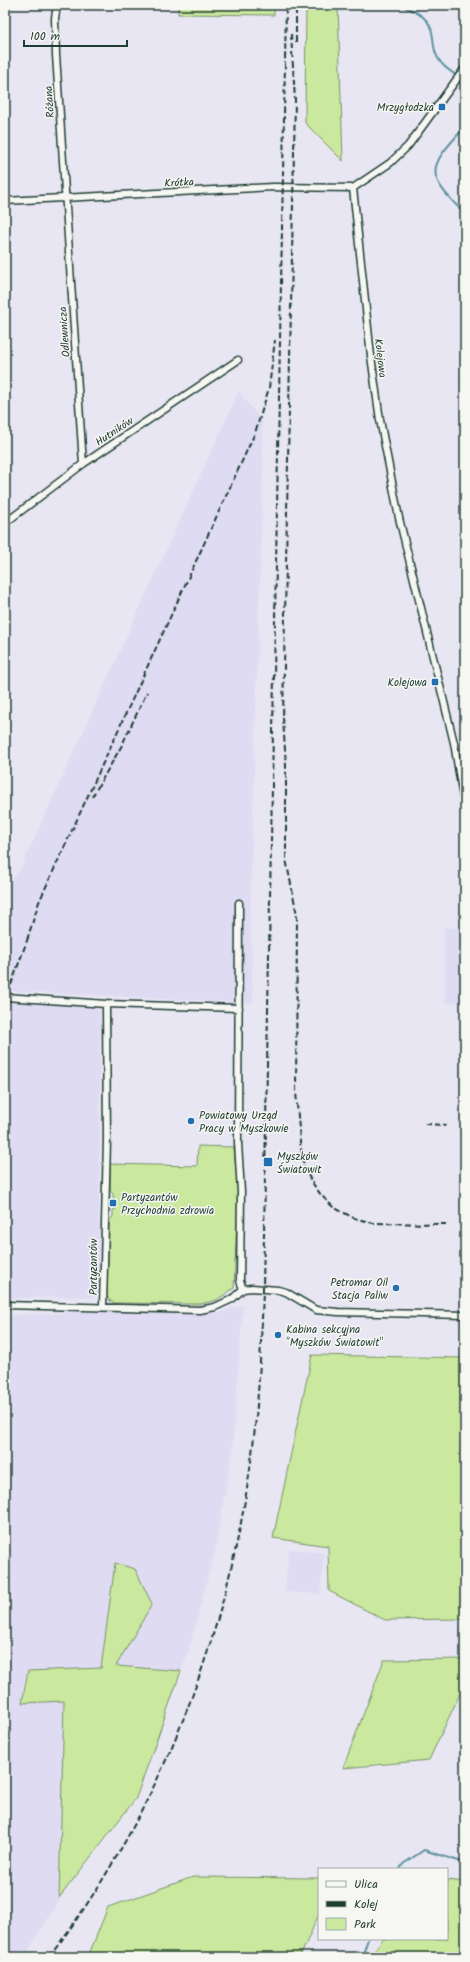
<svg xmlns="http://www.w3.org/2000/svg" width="470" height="1962" font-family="Kalam,sans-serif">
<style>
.built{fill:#dfdbf2}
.green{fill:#cbe89f;stroke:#75926a}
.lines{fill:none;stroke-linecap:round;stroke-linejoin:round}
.stream{stroke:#5e92a1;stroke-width:2}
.street-casing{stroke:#1f3d34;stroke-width:9}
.street{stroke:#f6f6f2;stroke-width:6}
.rail{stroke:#1f3d34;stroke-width:2;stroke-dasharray:6 3;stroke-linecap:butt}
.poi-dot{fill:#1f6fb2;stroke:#f6f6f2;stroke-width:1.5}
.labels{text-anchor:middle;stroke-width:3;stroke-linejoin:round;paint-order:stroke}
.street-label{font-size:11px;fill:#1f3d34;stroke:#f6f6f2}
.poi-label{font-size:11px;fill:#1f3d34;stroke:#f6f6f2;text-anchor:start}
</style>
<rect width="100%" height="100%" fill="#e8e6f2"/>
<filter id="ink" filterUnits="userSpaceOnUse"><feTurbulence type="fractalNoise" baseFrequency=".025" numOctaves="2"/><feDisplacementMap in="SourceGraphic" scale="8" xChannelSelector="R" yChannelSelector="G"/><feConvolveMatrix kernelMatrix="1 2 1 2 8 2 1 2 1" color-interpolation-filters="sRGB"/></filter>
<g filter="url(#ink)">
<!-- built -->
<path class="built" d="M239,391L262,422L263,467L250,912L253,1003L5,991V889L24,864L25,859Z
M444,928H465V1003H445Z
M5,1000L98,1008L100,1012L99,1292L93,1297L5,1298Z
M243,1305L232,1454L214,1554L188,1652L146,1761L24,1957H5V1315L120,1311L218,1313Z
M289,1549L324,1553L320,1594L285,1592Z"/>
<!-- green -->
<path class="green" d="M178,5H274V15L178,14Z
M306,5H338L343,161L305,123Z
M198,1146L234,1147L238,1193L234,1288L217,1300L201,1304L115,1303L110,1301L107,1296L109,1221L113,1216V1210L116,1209V1202H114L113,1194L110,1190V1164L197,1166Z
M312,1355L464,1358L465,1619L385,1620L329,1591L328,1546L273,1538Z
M115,1563L135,1569L152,1604L116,1666L181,1671L136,1798L59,1898L64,1701L22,1703L28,1671L101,1668Z
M465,1659V1683L429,1760L343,1768L384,1660Z
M193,1877L319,1878V1914L300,1957H88L108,1907Z
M447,1880L465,1882V1957H369L383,1939H447Z"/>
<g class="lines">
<!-- stream -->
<path class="stream" d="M399,5C451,22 421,43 444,66C450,72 458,76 465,81
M465,127C426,169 425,174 465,214
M400,1869L403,1864L424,1850L465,1863
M362,1957L368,1939"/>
<defs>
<path id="street" d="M57,5L55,18L56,55L83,464
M353,188L371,356L380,420L399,518L454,743L465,809
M353,188L390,163L408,146L465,68
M5,201L273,187L353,188
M5,523L83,464L238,360
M239,903L238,1143L241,1192L240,1281L243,1289
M5,997L106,1004L239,1008
M5,1305L200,1310L215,1307L232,1299L243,1289L252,1288L278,1290L286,1292L316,1310L338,1312L465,1315
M103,1307L107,1140L106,1004"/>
</defs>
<!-- street casing -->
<use href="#street" class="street-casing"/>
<!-- street -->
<use href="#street" class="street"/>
<!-- rail -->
<path class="rail" d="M291,34L295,100L283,718L286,766V859L297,915L296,1091L300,1142L304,1166L311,1181L321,1195L333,1207L354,1218L373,1223L446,1224
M296,42V5
M92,797L121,747L147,692
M27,940L39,902L255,433L269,388L275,340
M11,985L29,935
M425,1124L447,1125
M49,1957C154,1821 222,1651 248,1482C258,1418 261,1354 263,1289L286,5"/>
</g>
</g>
<!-- markers -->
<g class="poi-dot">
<rect x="438" y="103" width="8" height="8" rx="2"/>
<rect x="431" y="678" width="8" height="8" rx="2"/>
<circle cx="191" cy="1121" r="4"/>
<rect x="263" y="1157" width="10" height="10" rx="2"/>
<rect x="109" y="1199" width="8" height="8" rx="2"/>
<circle cx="396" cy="1288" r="4"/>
<circle cx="278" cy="1335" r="4"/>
</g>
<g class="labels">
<!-- street labels -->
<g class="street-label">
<text transform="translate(49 102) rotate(-94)" y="4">Różana</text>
<text transform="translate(179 182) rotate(-3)" y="4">Krótka</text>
<text transform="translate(64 332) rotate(-94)" y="4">Odlewnicza</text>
<text transform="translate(381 358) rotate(83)" y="4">Kolejowa</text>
<text transform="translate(114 431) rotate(-34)" y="4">Hutników</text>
<text transform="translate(93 1267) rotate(-90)" y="4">Partyzantów</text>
</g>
<!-- poi labels -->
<g class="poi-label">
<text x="434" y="111" text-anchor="end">Mrzygłodzka</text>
<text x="427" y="686" text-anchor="end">Kolejowa</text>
<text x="199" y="1119">Powiatowy Urząd<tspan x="199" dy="13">Pracy w Myszkowie</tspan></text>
<text x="277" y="1160">Myszków<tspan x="277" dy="13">Światowit</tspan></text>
<text x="121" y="1201">Partyzantów<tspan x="121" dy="13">Przychodnia zdrowia</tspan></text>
<text x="388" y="1286" text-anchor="end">Petromar Oil<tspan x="388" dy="13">Stacja Paliw</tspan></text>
<text x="286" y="1333">Kabina sekcyjna<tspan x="286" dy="13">"Myszków Światowit"</tspan></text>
</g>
</g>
<!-- margin -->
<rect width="470" height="1962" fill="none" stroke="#f6f6f2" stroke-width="20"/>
<rect x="10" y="10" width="450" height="1942" fill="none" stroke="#1f3d34" stroke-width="1.5" filter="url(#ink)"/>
<!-- legend -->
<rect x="318" y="1868" width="130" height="72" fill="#f6f6f2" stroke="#a0aca6"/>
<rect x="326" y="1881" width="20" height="6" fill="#f6f6f2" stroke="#a0aca6"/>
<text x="354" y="1888" font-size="12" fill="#1f3d34">Ulica</text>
<rect x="326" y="1901" width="20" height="6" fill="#1f3d34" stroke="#a0aca6"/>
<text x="354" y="1908" font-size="12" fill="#1f3d34">Kolej</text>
<rect x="326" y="1918" width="20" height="12" fill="#cbe89f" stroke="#a0aca6"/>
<text x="354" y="1928" font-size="12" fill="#1f3d34">Park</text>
<!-- scale -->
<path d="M24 40v6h103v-6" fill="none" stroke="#1f3d34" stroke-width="2"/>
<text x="30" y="40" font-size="12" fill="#1f3d34" stroke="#f6f6f2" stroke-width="3" paint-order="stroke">100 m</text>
</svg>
